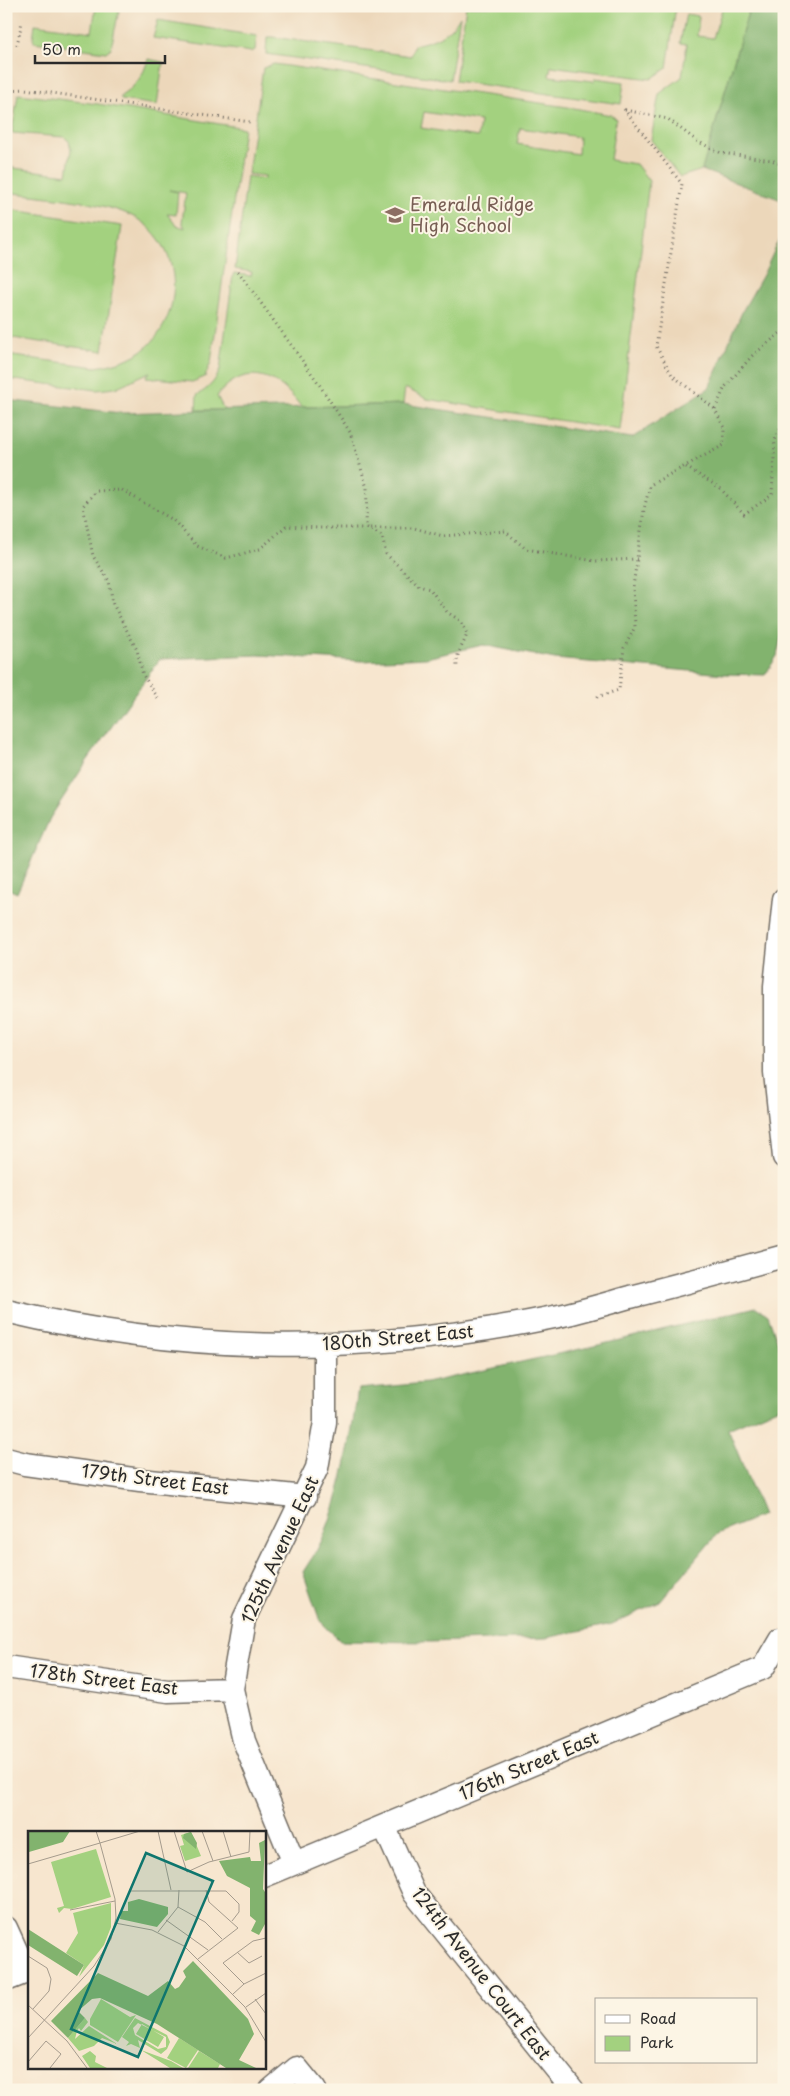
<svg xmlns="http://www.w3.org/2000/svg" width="790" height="2096" font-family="'Playpen Sans',sans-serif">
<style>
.built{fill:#ecd7ba}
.green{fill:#a3d17f;stroke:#677e55;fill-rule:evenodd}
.forest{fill:#82b36e;stroke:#566f4c}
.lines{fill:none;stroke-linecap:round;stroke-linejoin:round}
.minor-casing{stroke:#726c64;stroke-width:25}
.path{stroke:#726c64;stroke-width:3;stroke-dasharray:1 4;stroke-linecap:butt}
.minor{stroke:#fff;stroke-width:22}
.labels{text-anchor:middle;stroke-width:4;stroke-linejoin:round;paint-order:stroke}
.education-label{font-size:18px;fill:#785e54;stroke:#fcf5e5;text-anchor:start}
.street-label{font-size:18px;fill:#2b2b2b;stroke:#fcf5e5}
.inset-road{fill:none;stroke:#a59b8d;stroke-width:1}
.view{fill:#0f766e;fill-opacity:0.15;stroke:#0f766e;stroke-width:2.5}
.inset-edge{fill:none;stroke:#2b2b2b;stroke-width:2.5}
</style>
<rect width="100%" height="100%" fill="#fcf5e5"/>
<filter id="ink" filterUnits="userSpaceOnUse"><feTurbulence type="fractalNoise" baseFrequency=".02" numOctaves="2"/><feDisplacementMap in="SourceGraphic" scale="10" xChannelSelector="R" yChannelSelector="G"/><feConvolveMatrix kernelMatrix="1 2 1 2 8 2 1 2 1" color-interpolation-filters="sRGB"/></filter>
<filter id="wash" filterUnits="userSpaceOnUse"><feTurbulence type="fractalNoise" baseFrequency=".0096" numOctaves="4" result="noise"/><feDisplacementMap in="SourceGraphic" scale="20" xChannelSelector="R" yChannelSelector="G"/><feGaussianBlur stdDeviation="1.12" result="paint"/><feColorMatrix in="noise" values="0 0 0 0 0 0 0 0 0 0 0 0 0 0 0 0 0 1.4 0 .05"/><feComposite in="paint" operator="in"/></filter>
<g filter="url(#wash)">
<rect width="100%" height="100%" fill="#f7e6cf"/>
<!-- built -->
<path class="built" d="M6,6H750L702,170L784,201V230L763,275L743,310L709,388L632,438L403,404L121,413L6,400Z"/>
<!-- green -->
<path class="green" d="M96,6H120L111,48L106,52L34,42L33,38L35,24L92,32Z
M466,6H676L667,68L651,79L551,66L549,76L594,81L595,78L624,82L621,104L455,81Z
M723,6H750L702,170L680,177L651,140L659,94L682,77L687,44L680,43L686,14L699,16L697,36L713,38Z
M460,16L450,80L266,54L267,37H272L411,56L414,45C436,40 449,35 460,16Z
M158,20L257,36L255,50L251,52L153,38Z
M148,59L163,62L157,105L121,100V96C135,87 144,75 148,59Z
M274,64L574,108L611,115L616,119L610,160L636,164L649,181L620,430L427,399L405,388L403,404L301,407C278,374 245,361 217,396L224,410H196L197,395C208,389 215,382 220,370L233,275L234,273L251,276L252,272L235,269L247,176L265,179V176L248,174L263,68ZM424,112L480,121L478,137L421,128ZM520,128L579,137L578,154L517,144Z
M18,94L98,104L244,128L211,362L205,377L192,382L146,377L150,372L115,388L97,390L6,379V355L96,367C115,364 133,359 148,346C183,313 183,252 142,222C114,201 43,197 6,192V167L67,175L71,149L69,141L64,137L12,133ZM169,190L186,193L182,222L185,228L176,225L167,214L176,215L178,192Z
M6,209L122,226L103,351L6,337Z"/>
<!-- forest -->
<path class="forest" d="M750,6H784V201L702,170Z
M784,230V622L777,656L765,675L724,674L555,659L483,645L426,658L362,661L258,655L160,659L87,761L50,818L17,893L6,888V400L121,413L403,404L632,438L709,388L743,310L763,275Z
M756,1307L768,1315L784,1360V1405L728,1429L763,1515L717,1534L660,1602L612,1624L546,1638L430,1642L340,1641L320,1621L303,1572C309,1562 316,1553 321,1542C343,1493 350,1442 358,1389L426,1383L603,1344Z"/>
</g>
<g filter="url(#ink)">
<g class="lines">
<defs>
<path id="minor" d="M784,899L775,986V1073L784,1157
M6,1311C190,1355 369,1355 554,1317C579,1312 605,1304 630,1297C682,1284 733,1270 784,1256
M6,1459L25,1464L140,1480L305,1497
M6,1667L168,1691L232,1689
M384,1826L414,1893L573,2090
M294,1863L244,1741L232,1689L244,1619L317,1468L325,1422V1345
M264,1876L763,1668L780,1639
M6,1928L26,1972
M6,1980L29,1971
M271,2090L297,2068L315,2090"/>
</defs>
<!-- minor casing -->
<use href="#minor" class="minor-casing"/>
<!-- path -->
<path class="path" d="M17,45L22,22
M6,90L25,89L250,122
M624,109L682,184L656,346L672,375L715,409
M625,110L668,119L697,141L721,153L772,160L784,166
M6,111L10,90
M238,271L317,381L350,432L367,488L366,527L382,536L386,554L419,586L430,589L447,612L461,621L467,634C462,649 456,651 457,668
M686,467L720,488L744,514L772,495L775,440L784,422
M597,697L619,690L624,648L635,627L633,587L644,509L650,485L724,445V428L715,409L725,387L752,356L784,330
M158,698L143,675L137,650L113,604L109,581L93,556L83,506L96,491L122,490L173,520L197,546L226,558L260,549L286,526L318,528H414L443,536L505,531L526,549L595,561L637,559"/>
<!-- minor -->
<use href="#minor" class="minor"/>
</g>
</g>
<!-- icons -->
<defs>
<symbol id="school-bare" viewBox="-9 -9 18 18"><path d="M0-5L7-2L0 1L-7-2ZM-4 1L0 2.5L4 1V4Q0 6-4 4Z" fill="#8d6e63" stroke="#fcf5e5" stroke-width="2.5" paint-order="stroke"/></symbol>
</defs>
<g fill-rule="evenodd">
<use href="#school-bare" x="381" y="201" width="28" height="28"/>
</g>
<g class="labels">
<!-- education labels -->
<g class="education-label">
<text x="410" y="211">Emerald Ridge<tspan x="410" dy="21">High School</tspan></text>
</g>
<!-- street labels -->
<g class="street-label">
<text transform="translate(398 1338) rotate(-5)" y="6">180th Street East</text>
<text transform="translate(155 1480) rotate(7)" y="6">179th Street East</text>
<text transform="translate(280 1550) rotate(-65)" y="6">125th Avenue East</text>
<text transform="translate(104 1680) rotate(7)" y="6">178th Street East</text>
<text transform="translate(529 1766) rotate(-23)" y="6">176th Street East</text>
<text transform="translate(481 1974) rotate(52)" y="6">124th Avenue Court East</text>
</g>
</g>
<!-- overview -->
<g transform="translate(28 1831)">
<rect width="238" height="238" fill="#f7e6cf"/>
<path d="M163,1L173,25L157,30L152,15L156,14L153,4ZM68,18L83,66L44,78L36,77L31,82L29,77L36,75L23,31ZM83,72V96L76,114L51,146L56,134L38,122L50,102L45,82ZM73,168L102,186L108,184L90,211L62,194V188ZM57,187L60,191L53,200L51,197L49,200L47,208L61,195L89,213L74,207L66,215L51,220L40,207ZM107,187L139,204L142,211L139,218L133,223L110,209L112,217L103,213L98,215L101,211L94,206ZM110,192L138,206V216L130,218L107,204L105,197ZM114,193L136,206L130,216L108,203ZM151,207L170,219L158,237L139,227ZM113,219L143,230L155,237H142ZM62,220L68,225L67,231L79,237H62L54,225ZM171,220L192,233L190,237H160Z" fill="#a3d17f" fill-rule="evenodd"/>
<path d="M0,0H42L35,11L1,21ZM163,1L169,12L168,18L155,7L156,3ZM237,9L235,58L237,61V93L231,104L223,100L228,90L222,85V57L199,45L191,30L222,26L223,30H233L231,12ZM111,68L140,76V83L129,96L92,88L93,80H100V71ZM0,98L56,134L49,145L0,114ZM165,130L220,188L226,203L211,229L228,237H198L129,193L72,167L64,168L50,180L57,187L40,207L23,190L70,142L120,165L140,150L147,158L151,156L158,146L155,140Z" fill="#82b36e"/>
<path class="inset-road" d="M130,0L143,59M146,0L159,41L181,31L221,21L222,0M174,0L185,30M195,0L203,26M0,33L72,12L68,0M103,60H198L211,73V81L204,90M150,76L177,91L194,108M42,79L87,70M138,89L180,119M87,92L124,99L156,115L217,176L238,211M130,101L150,76L151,59M209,121L221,132L234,125M0,125L19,137L23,148L21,160L5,178M170,128L210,97L181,71L178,59M216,153L195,132L225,110L238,107M205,163L216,153L238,142M227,168L238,183M0,174L39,210L59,237M218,176L238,162M0,207L66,135L83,108L88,87L87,68L72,12L112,0M0,231L18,210L33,223L22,237"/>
<path class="view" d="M118,22L185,50L110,226L43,198Z"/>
<rect width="238" height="238" class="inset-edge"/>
</g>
<!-- margin -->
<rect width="790" height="2096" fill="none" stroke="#fcf5e5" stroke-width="25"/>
<!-- legend -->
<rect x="595" y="1998" width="162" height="65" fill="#fcf5e5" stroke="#a8a49b"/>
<rect x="605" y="2015" width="25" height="8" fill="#ffffff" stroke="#a8a49b"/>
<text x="640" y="2024" font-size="15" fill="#2b2b2b">Road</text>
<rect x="605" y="2036" width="25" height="15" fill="#a3d17f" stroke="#a8a49b"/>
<text x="640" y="2048" font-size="15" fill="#2b2b2b">Park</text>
<!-- scale -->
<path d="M35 55v8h130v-8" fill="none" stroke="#2b2b2b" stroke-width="2.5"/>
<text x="42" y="55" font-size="15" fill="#2b2b2b" stroke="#fcf5e5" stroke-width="4" paint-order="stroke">50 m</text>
</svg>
